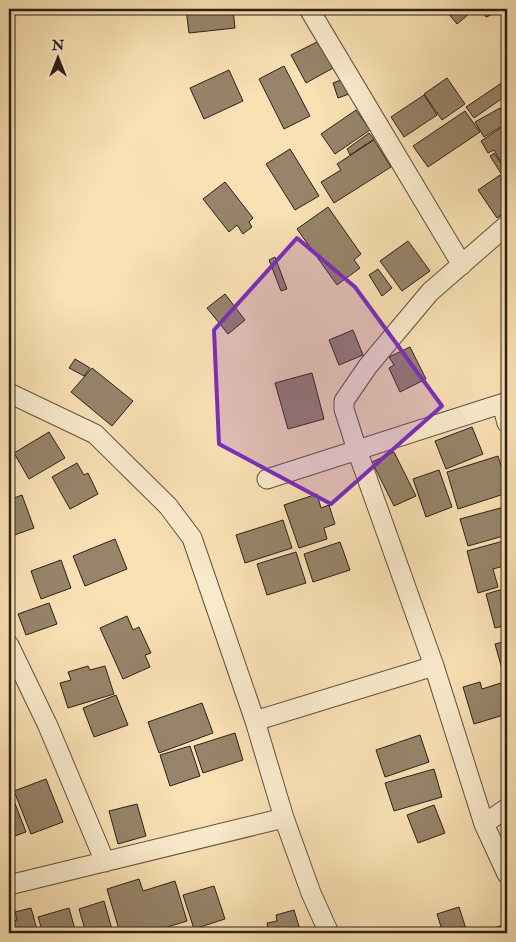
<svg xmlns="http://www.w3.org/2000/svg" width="516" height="942" font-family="'IM FELL Double Pica',serif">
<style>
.building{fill:#97846a;stroke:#2c201a}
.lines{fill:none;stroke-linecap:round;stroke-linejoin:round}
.minor-casing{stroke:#5f5040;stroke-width:21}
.minor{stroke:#fbecce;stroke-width:19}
.marked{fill:#7b2cbf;fill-opacity:0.2;stroke:#7b2cbf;stroke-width:4;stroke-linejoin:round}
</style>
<rect width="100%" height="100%" fill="#f9e1b3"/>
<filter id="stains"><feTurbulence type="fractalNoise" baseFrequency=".004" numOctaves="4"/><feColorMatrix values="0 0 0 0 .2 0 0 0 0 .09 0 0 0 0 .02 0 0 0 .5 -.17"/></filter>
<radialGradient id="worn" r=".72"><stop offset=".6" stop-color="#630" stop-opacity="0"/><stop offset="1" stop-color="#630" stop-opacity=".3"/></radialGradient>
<!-- building -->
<path class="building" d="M186,9H233L235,28L189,33Z
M451,9H475L457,24L447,12Z
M482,9H497L498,12L486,17Z
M319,41L333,68L306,83L291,55Z
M284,66L310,116L284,129L259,79Z
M229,70L243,101L204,119L190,88Z
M447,78L465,104L442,120L424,94Z
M343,79L349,94L338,98L333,83Z
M506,80L507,95L474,118L466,107Z
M424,95L437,115L404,137L391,117Z
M500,108L507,123L484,137L475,122Z
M356,110L370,130L335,154L321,134Z
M465,111L480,132L428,167L413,146Z
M501,128L507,138V172L494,150L488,153L481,141Z
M369,133L374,139L350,155L347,149Z
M374,140L391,167L334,203L321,182L341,170L337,164Z
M290,149L319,196L295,210L266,164Z
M494,153L507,172L502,175L490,156Z
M500,175L507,185V211L497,218L478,190Z
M225,182L253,218L249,222L252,227L243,234L237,225L229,232L203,199Z
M328,207L361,254L354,260L360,268L337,285L297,229Z
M408,241L430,271L402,291L380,261Z
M275,257L287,289L281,291L269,260Z
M378,269L392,288L382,296L369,275Z
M225,294L245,320L228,334L207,308Z
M353,330L363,355L339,365L329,340Z
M410,347L426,379L400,392L389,368L394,365L389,357Z
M75,359L90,368L84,376L69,368Z
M92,368L133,401L112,426L71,392Z
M312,373L324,419L288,429L275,383Z
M472,427L483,454L446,469L435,441Z
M49,432L65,458L29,479L14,453Z
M394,452L416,496L394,506L372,462Z
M498,456L507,485V493L458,509L447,472Z
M77,463L84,475L88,473L98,494L70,509L52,477Z
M439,470L452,507L426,517L413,479Z
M317,494L321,508L329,505L335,524L324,528L327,539L299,548L284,505Z
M22,495L34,528L9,537V500Z
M504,507L507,519V535L468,546L460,519Z
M283,520L292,548L245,563L236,535Z
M115,539L127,569L85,586L73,556Z
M507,540V565L493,569L498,587L478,593L467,551Z
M340,542L350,570L313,582L304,554Z
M296,552L306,583L267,595L257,564Z
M61,560L71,588L41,599L31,571Z
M507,588V625L495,628L486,594Z
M49,603L57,624L26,635L18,614Z
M127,616L133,630L139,627L151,653L145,655L150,667L123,679L100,628Z
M507,641V676H504L495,644Z
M88,666L90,670L105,666L114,694L68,708L60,683L71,680L68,672Z
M480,682L482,689L504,682L507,692V714L474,724L463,687Z
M116,695L128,725L94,737L83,708Z
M202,703L213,733L159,753L148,722Z
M235,733L243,760L203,773L194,746Z
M420,735L429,762L385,777L376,750Z
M190,746L200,776L170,786L160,755Z
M434,769L442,797L394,811L385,783Z
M46,779L63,822L31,834L14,791Z
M9,788L26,832L9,838Z
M137,804L146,836L118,844L109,811Z
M434,805L445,833L418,843L407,815Z
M139,879L143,891L175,881L187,921L148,933H120L107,889Z
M214,886L225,919L194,929L183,895Z
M104,901L113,933H86L79,909Z
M459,907L467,932L476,929L477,933H443L437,914Z
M31,908L38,933H9V922L17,920L15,912Z
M69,908L76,933H43L38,917Z
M294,910L301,933H269L267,923L277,921L276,915Z
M507,924V933H481V932Z"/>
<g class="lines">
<defs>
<path id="minor" d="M309,9L462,265
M9,393L95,434L168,506L192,538L255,721L284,818L311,893L329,933
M502,404L507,423
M267,479L507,402
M9,645L48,726L105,862
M255,721L434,666
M484,824L507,808
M507,874L484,824L434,666L357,450L344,409V401L368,366L430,292L507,225
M9,885L284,818"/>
</defs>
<!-- minor casing -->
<use href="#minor" class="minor-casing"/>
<!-- minor -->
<use href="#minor" class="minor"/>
</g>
<!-- marked area -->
<path class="marked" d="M297,238L355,287L442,406L331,504L219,444L214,330Z"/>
<!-- margin -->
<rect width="516" height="942" fill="none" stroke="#f9e1b3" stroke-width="30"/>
<rect x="10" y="10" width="496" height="922" fill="none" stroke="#2c201a" stroke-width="2.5"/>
<rect x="15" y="15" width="486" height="912" fill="none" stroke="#2c201a"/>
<!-- north arrow -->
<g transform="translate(58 58)" stroke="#fbecce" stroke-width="4" paint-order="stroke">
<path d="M0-4L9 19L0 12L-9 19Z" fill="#2c201a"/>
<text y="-8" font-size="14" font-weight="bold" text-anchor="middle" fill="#2c201a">N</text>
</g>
<rect width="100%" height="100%" filter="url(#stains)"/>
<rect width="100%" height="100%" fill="url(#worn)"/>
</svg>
